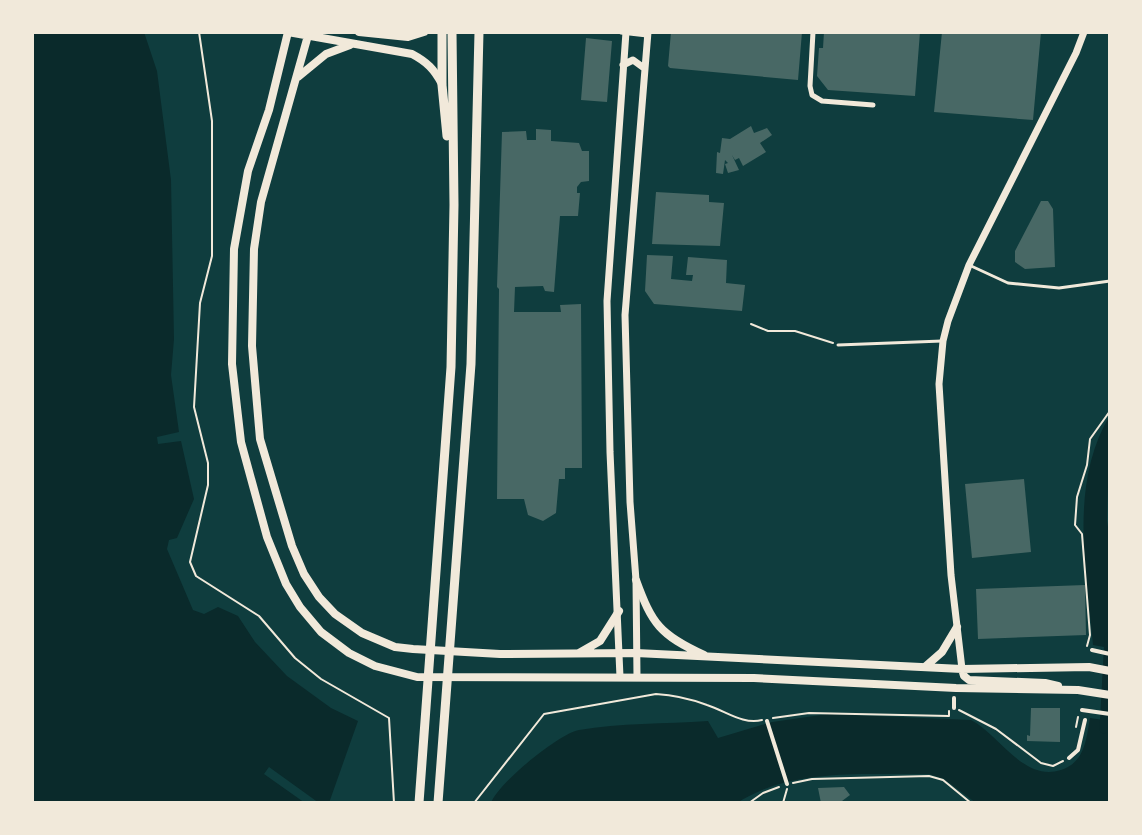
<svg xmlns="http://www.w3.org/2000/svg" width="1142" height="835" font-family="'Fira Sans',sans-serif">
<style>
.water{fill:#0a2a2b}
.lines{fill:none;stroke-linecap:round;stroke-linejoin:round}
.canal{stroke:#0a2a2b;stroke-width:9}
.building{fill:#486865}
.path{stroke:#f1e9da;stroke-width:2}
.service{stroke:#f1e9da;stroke-width:3}
.pedestrian{stroke:#f1e9da;stroke-width:4}
.minor{stroke:#f1e9da;stroke-width:5}
.secondary{stroke:#f1e9da;stroke-width:7}
.primary{stroke:#f1e9da;stroke-width:8}
.trunk{stroke:#f1e9da;stroke-width:9}
</style>
<rect width="100%" height="100%" fill="#0f3d3e"/>
<!-- water -->
<path class="water" d="M32,32H144L157,71L171,180L174,339L171,375L179,432L157,437L158,444L181,441L194,499L177,538L169,540L167,549L193,610L204,614L218,607L238,616L255,642L287,676L331,708L358,721L329,803H319L269,767L264,774L305,803H32Z
M1110,415L1107,521L1110,540V648L1093,645C1086,568 1069,484 1110,415Z
M828,714L971,720C1000,735 1023,782 1061,770C1085,762 1086,740 1090,718L1110,721V803H976L944,779L929,774C866,775 792,767 737,803H491C497,784 560,733 579,730C620,723 665,724 708,721L718,738L772,722Z"/>
<g class="lines">
<!-- canal -->
<path class="canal" d="M1104,729L1109,637"/>
</g>
<!-- building -->
<path class="building" d="M671,32H802L798,80L670,68L668,66Z
M824,32H920L915,96L828,90L817,76L819,48H823Z
M942,32H1041L1033,120L934,112Z
M586,38L612,41L607,102L581,100Z
M751,126L754,133L767,128L772,135L760,143L766,152L743,166L739,158L735,160L732,155L739,170L728,173L725,164L728,163L725,160L723,174L716,173L717,152L720,153L722,138L730,139Z
M536,129L551,130V141L579,143L582,151H589V181L581,182L577,187V193H580L578,216H560L554,292L545,291L543,286L515,287L514,312H561L560,305L581,304L582,468H565V479H559L556,513L543,521L528,515L524,499H497L499,289L497,287L502,132L526,131L527,140H536Z
M656,192L709,195V202L724,203L720,246L652,244Z
M1041,201H1048L1053,209L1055,267L1025,269L1015,262V251Z
M647,255L673,256L671,279L692,281L693,275H686L688,257L727,260L726,283L745,285L742,311L654,304L645,291Z
M1024,479L1031,552L972,558L965,484Z
M1085,585L1086,635L978,639L976,589Z
M1031,708H1060V742L1027,741V735L1030,736Z
M844,787L850,795L842,801L821,803L818,788Z"/>
<g class="lines">
<!-- path -->
<path class="path" d="M199,32L212,121V256L200,303L194,407L208,463V485L190,562L196,576L259,616L295,658L321,679L389,718L394,803
M751,324L768,331H795L833,343
M1087,646L1090,635L1082,534L1075,525L1077,497L1087,465L1090,439L1110,411
M959,710L996,729L1041,763L1053,766L1063,761
M773,718L809,713L949,716V711
M1076,727L1078,717
M793,783L812,779L929,776L943,780L971,803
M474,803L544,714L656,694C674,695 691,699 707,705C726,711 743,725 762,720
M749,803L763,793L779,787
M783,803L787,789"/>
<!-- service -->
<path class="service" d="M969,265L1008,283L1059,288L1110,281
M838,345L942,341"/>
<!-- pedestrian -->
<path class="pedestrian" d="M1092,650L1110,654
M954,698V708
M1082,710L1110,714
M767,721L787,784
M1069,758L1078,750L1085,720"/>
<!-- minor -->
<path class="minor" d="M621,32L647,35
M813,32L810,86L812,95L822,101L873,105"/>
<!-- secondary -->
<path class="secondary" d="M623,65L633,60L644,68
M962,669L951,575L939,384L943,341L948,321L969,265L1076,53L1084,32
M620,677L610,452L607,301L626,32
M637,677L636,580L630,502L625,315L648,32"/>
<!-- primary -->
<path class="primary" d="M288,32L269,110L248,171L234,249L232,364L241,442L267,537L286,584L300,607L321,632L349,653L375,666L417,677L754,678L956,688L1078,690L1110,695
M288,32L412,54C427,62 434,69 442,84
M309,32L261,202L254,249L252,346L260,439L292,546L304,574L319,597L335,614L362,633L395,647L413,649L500,654L636,653L962,669L1089,667L1110,671
M359,32L408,37L424,32
M298,77L326,54L350,45
M636,580C652,624 660,635 704,655
M579,653L600,641L619,611
M926,666L942,652L957,627
M962,669L964,676L969,680L1045,683L1058,686"/>
<!-- trunk -->
<path class="trunk" d="M442,32V85L447,136
M419,803L451,367L454,205L452,32
M438,803L471,364L479,32"/>
</g>
<!-- border -->
<rect width="1142" height="835" fill="none" stroke="#f1e9da" stroke-width="68"/>
</svg>
